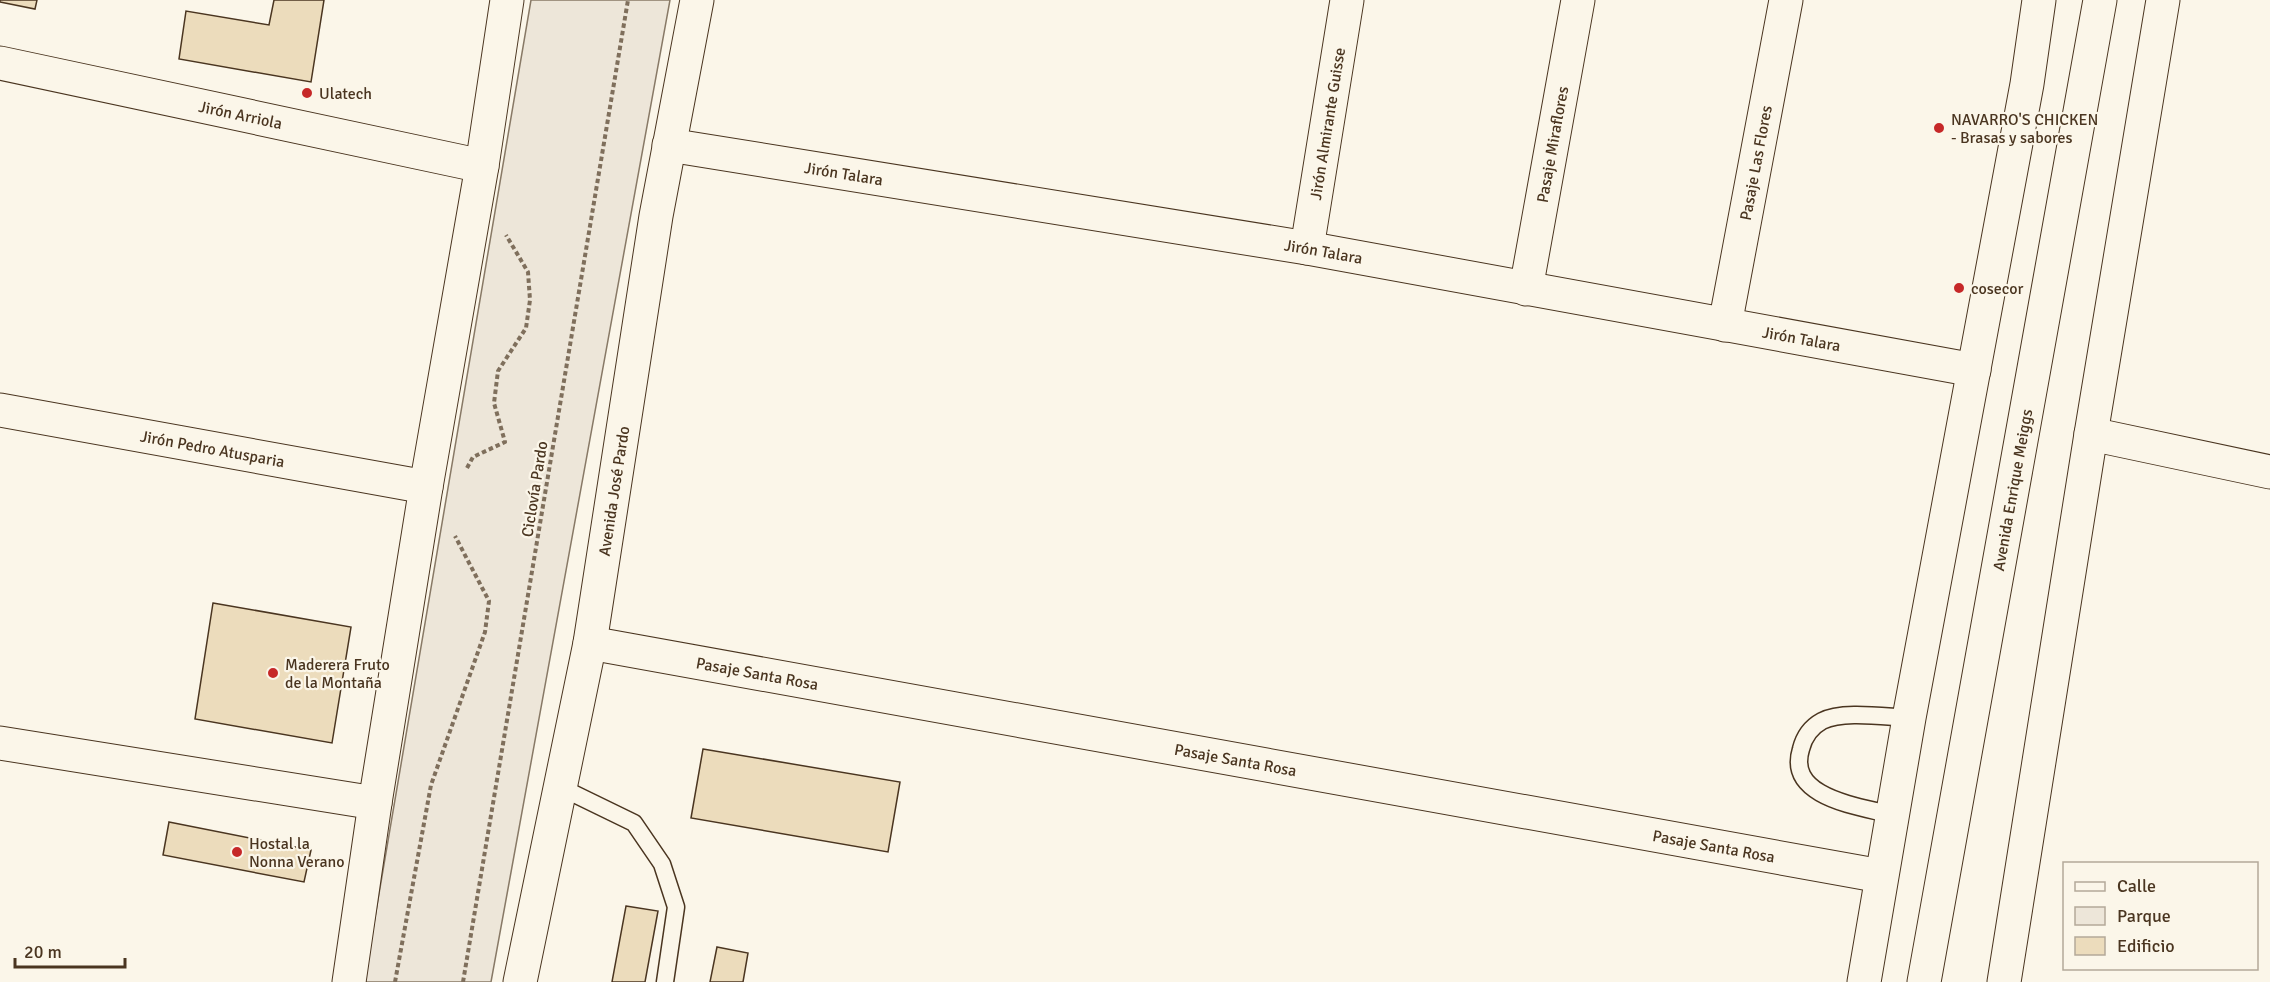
<svg xmlns="http://www.w3.org/2000/svg" width="2270" height="982" font-family="Signika,sans-serif">
<style>
.green{fill:#ede6d9;stroke:#887966;stroke-width:1.5}
.building{fill:#ecdcbc;stroke:#4a3520;stroke-width:1.5}
.lines{fill:none;stroke-linecap:round;stroke-linejoin:round}
.lane-casing{stroke:#4a3520;stroke-width:19}
.street-casing{stroke:#4a3520;stroke-width:35}
.primary-casing{stroke:#4a3520;stroke-width:35}
.highway-casing{stroke:#4a3520;stroke-width:35}
.path{stroke:#7f6f5c;stroke-width:4;stroke-dasharray:4.5 3;stroke-linecap:butt}
.lane{stroke:#fbf6e9;stroke-width:16}
.street{stroke:#fbf6e9;stroke-width:33}
.primary{stroke:#fbf6e9;stroke-width:33}
.highway{stroke:#fbf6e9;stroke-width:33}
.poi-dot{fill:#c62828;stroke:#fbf6e9;stroke-width:2}
.labels{text-anchor:middle;stroke-width:4.5;stroke-linejoin:round;paint-order:stroke}
.poi-label{font-size:16px;fill:#4a3520;stroke:#fbf6e9;text-anchor:start}
.street-label{font-size:16px;fill:#4a3520;stroke:#fbf6e9}
</style>
<rect width="100%" height="100%" fill="#fbf6e9"/>
<!-- green -->
<path class="green" d="M531,0H670L491,982H364Z"/>
<!-- building -->
<path class="building" d="M0,0H37L35,9L0,2Z
M274,0H324L311,82L179,59L186,11L269,25Z
M213,603L351,627L332,743L195,719Z
M703,749L900,782L888,852L691,818Z
M169,822L311,850L304,882L163,855Z
M626,906L658,911L645,982H612Z
M626,906L658,911L645,982H612Z
M717,947L748,953L743,982H710Z
M717,947L748,953L743,982H710Z
M717,947L748,953L743,982H710Z"/>
<g class="lines">
<defs>
<path id="lane" d="M560,787L634,823L662,864L676,907L665,982
M1892,815C1859,806 1786,798 1801,749C1804,737 1811,727 1822,721C1842,710 1886,717 1909,718"/>
<g id="street">
<path id="s1" d="M0,63L482,166"/>
<path id="s2" d="M669,145L1307,248L1974,370"/>
<path id="s3" d="M1307,248L1347,0"/>
<path id="s4" d="M1526,289L1578,0"/>
<path id="s5" d="M1725,325L1786,0"/>
<path id="s6" d="M0,410L426,487"/>
<path d="M2091,434L2270,472"/>
<path id="s7" d="M590,643L1881,876"/>
<path d="M0,743L375,803"/>
<path d="M2004,982L2091,434L2163,0"/>
</g>
<g id="primary">
<path d="M349,982L375,803L426,487L482,166L507,0"/>
<path id="s8" d="M520,982L590,643L656,216L697,0"/>
</g>
<g id="highway">
<path d="M1864,982L1909,718L2027,84L2039,0"/>
<path id="s9" d="M1924,982L2100,0"/>
</g>
</defs>
<!-- lane casing -->
<use href="#lane" class="lane-casing"/>
<!-- street casing -->
<use href="#street" class="street-casing"/>
<!-- primary casing -->
<use href="#primary" class="primary-casing"/>
<!-- highway casing -->
<use href="#highway" class="highway-casing"/>
<!-- path -->
<path class="path" d="M467,468L473,457L505,442L494,403L498,371L526,328L530,300L528,272L506,235
M395,982L431,785L485,632L489,601L455,536
M463,982L628,0"/>
<!-- lane -->
<use href="#lane" class="lane"/>
<!-- street -->
<use href="#street" class="street"/>
<!-- primary -->
<use href="#primary" class="primary"/>
<!-- highway -->
<use href="#highway" class="highway"/>
</g>
<!-- markers -->
<g class="poi-dot">
<circle cx="307" cy="93" r="6"/>
<circle cx="1939" cy="128" r="6"/>
<circle cx="1959" cy="288" r="6"/>
<circle cx="273" cy="673" r="6"/>
<circle cx="237" cy="852" r="6"/>
</g>
<g class="labels">
<!-- poi labels -->
<g class="poi-label">
<text x="319" y="99">Ulatech</text>
<text x="1951" y="125">NAVARRO'S CHICKEN<tspan x="1951" dy="18">- Brasas y sabores</tspan></text>
<text x="1971" y="294">cosecor</text>
<text x="285" y="670">Maderera Fruto<tspan x="285" dy="18">de la Montaña</tspan></text>
<text x="249" y="849">Hostal la<tspan x="249" dy="18">Nonna Verano</tspan></text>
</g>
<!-- street labels -->
<g class="street-label">
<text dy="6" stroke="none"><textPath href="#s1" startOffset="246">Jirón Arriola</textPath></text>
<text dy="6" stroke="none"><textPath href="#s3" startOffset="126">Jirón Almirante Guisse</textPath></text>
<text dy="6" stroke="none"><textPath href="#s4" startOffset="147">Pasaje Miraflores</textPath></text>
<text dy="6" stroke="none"><textPath href="#s5" startOffset="165">Pasaje Las Flores</textPath></text>
<text dy="6" stroke="none"><textPath href="#s2" startOffset="177">Jirón Talara</textPath></text>
<text dy="6" stroke="none"><textPath href="#s2" startOffset="663">Jirón Talara</textPath></text>
<text dy="6" stroke="none"><textPath href="#s2" startOffset="1149">Jirón Talara</textPath></text>
<text dy="6" stroke="none"><textPath href="#s6" startOffset="216">Jirón Pedro Atusparia</textPath></text>
<text transform="translate(534 489) rotate(-81)" y="6">Ciclovía Pardo</text>
<text dy="6" stroke="none"><textPath href="#s9" startOffset="500">Avenida Enrique Meiggs</textPath></text>
<text dy="6" stroke="none"><textPath href="#s8" startOffset="500">Avenida José Pardo</textPath></text>
<text dy="6" stroke="none"><textPath href="#s7" startOffset="170">Pasaje Santa Rosa</textPath></text>
<text dy="6" stroke="none"><textPath href="#s7" startOffset="656">Pasaje Santa Rosa</textPath></text>
<text dy="6" stroke="none"><textPath href="#s7" startOffset="1142">Pasaje Santa Rosa</textPath></text>
</g>
</g>
<!-- legend -->
<rect x="2063" y="862" width="195" height="108" fill="#fbf6e9" stroke="#b4a999" stroke-width="1.5"/>
<rect x="2075" y="882" width="30" height="9" fill="#fbf6e9" stroke="#b4a999" stroke-width="1.5"/>
<text x="2117" y="892" font-size="18" fill="#4a3520">Calle</text>
<rect x="2075" y="907" width="30" height="18" fill="#ede6d9" stroke="#b4a999" stroke-width="1.5"/>
<text x="2117" y="922" font-size="18" fill="#4a3520">Parque</text>
<rect x="2075" y="937" width="30" height="18" fill="#ecdcbc" stroke="#b4a999" stroke-width="1.5"/>
<text x="2117" y="952" font-size="18" fill="#4a3520">Edificio</text>
<!-- scale -->
<path d="M15 958v9h110v-9" fill="none" stroke="#4a3520" stroke-width="3"/>
<text x="24" y="958" font-size="18" fill="#4a3520" stroke="#fbf6e9" stroke-width="4.5" paint-order="stroke">20 m</text>
</svg>
